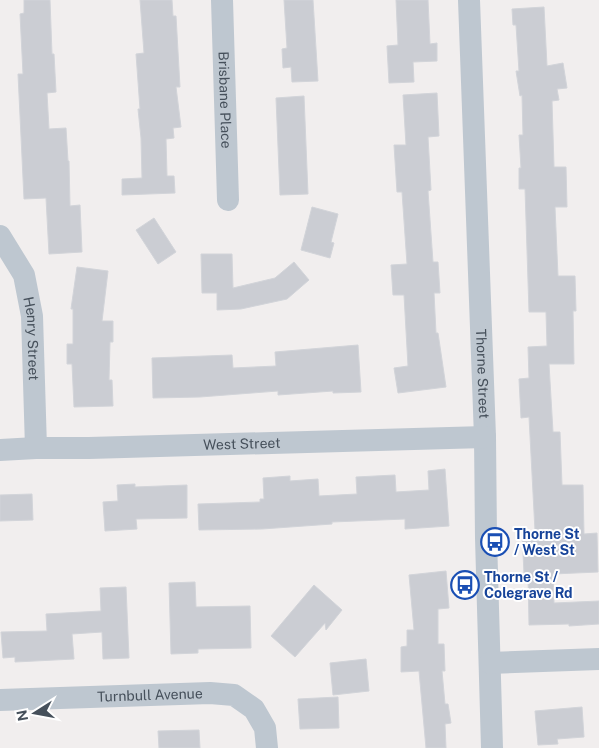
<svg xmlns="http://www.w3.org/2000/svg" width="599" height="748" font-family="'Public Sans',sans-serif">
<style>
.building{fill:#cbcdd3;stroke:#d2d4d9}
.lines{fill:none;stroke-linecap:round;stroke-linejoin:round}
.minor{stroke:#bec7d0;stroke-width:22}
.labels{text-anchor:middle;stroke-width:4;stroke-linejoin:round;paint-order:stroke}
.street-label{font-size:14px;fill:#46505b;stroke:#fff}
.transit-label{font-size:14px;font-weight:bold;fill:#164399;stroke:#fff;text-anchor:start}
</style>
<rect width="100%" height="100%" fill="#f1eeee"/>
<!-- building -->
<path class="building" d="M24,0H50L52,54H54L56,92L47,93L49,129L66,128L68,161H69L70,206L80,205L82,252L49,254L46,198L24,199L18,74H23L20,14L24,13Z
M140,0H172L173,16H176L180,87H176L181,127L173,128L174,138L166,139L167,176H174L175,193L122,195V179L142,178L141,138L138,109H140L136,54L144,53Z
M284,0H313L318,81L292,82L291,67L283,68L282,49L287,48Z
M396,0H428L430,44L437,43V61L413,62L414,82L389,83L387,46L398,45Z
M544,7L547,66L563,63L567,88L557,89L559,100L552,101L554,167H566L567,207H555L558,276H575L576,311H573L574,364H549L553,432H560L562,485H583L584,534L597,533L598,572L553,574L554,603L599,601V624L569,626V624L529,625L528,574H524L522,531H535L529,417L521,418L519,379L529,378L528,347L547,346L546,312H529L525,189H519V168H521L519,135H523L522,95L520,96L516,71H519L516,25H513L512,9Z
M437,93L439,136L428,137L431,190L428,191L433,262H438L440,293H434L436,333H438L446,387L398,393L394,368L408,366L404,295H393L391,265L407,264L402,192H397L394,145H406L403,95Z
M304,96L308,194L280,195L276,98Z
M312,207L338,214L331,242L334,243L330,258L301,250Z
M154,218L176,252L158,264L136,230Z
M201,254H232L233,288L275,278L294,262L309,280L287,299L241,309L217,310V293H202Z
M77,267L108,271L102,321H113V342H110L109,380H112L113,406L74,407L72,364H67V344H73V309H71Z
M358,345L361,392L333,393V391L278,395V391L200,397L153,398L152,358L232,355L233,368L276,366L275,352Z
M445,469L449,526L405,529V519L332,522V524L262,529L199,530L198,504L260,502V499H264L263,478L290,476V481L318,479L319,496L357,494L356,477L395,475L396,492L429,490L428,471Z
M135,484V487L187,485V518L136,519L137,529L105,531L103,502L118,501L117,485Z
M32,494L33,520L0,521V495Z
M446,571L449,608L438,609V644H444L445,671H442L445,704H448L451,723L445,724L446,748H426L419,671L401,672V647L407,646V630H414L409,575Z
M195,582L196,607L250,606L251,648L198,649V653L171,654L169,583Z
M314,585L342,610L326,630L325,623L295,657L271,636Z
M126,587L129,658L103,659L102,632L72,634L74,659L15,662V657L3,658L1,632L47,631L46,614L101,611L100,588Z
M366,659L369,691L333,695L330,663Z
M338,697L339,728L300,729L298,699Z
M582,707L584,737L557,739L558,744L538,745L535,711Z
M199,730L200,748H159L158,731Z"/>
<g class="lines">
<!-- minor -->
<g class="minor">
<path id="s1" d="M222,0L228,200"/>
<path id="s2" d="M469,0L485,437L486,538L492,748"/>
<path id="s3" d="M0,236L24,275L32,316L36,448"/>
<path id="s4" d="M0,450L36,448H89L485,437"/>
<path d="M490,663L599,659"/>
<path id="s5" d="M0,700L210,693L234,695L254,709L265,728L267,748"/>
</g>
</g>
<!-- icons -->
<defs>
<symbol id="bus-ring" viewBox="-11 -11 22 22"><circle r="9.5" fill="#fff" stroke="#1a4fb4" stroke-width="1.5"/><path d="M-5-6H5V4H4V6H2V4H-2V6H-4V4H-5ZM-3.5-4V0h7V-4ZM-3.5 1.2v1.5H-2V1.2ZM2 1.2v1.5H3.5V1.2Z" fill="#1a4fb4"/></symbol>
</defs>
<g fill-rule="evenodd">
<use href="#bus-ring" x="479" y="526" width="32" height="32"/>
<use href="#bus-ring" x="449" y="569" width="32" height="32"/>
</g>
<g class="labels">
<!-- street labels -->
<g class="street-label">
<text dy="5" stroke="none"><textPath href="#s1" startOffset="100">Brisbane Place</textPath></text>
<text dy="5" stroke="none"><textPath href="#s3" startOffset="110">Henry Street</textPath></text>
<text dy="5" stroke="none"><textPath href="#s2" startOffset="374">Thorne Street</textPath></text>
<text dy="5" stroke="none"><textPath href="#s4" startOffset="242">West Street</textPath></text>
<text dy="5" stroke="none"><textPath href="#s5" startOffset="150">Turnbull Avenue</textPath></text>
</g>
<!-- transit labels -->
<g class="transit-label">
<text x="514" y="539">Thorne St<tspan x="514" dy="16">/ West St</tspan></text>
<text x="484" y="582">Thorne St /<tspan x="484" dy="16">Colegrave Rd</tspan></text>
</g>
</g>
<!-- north arrow -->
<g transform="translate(35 713) rotate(259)" stroke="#ffffff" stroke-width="4" paint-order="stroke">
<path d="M0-4L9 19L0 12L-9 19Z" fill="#46505b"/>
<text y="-8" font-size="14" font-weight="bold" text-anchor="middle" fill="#46505b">N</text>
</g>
</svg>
